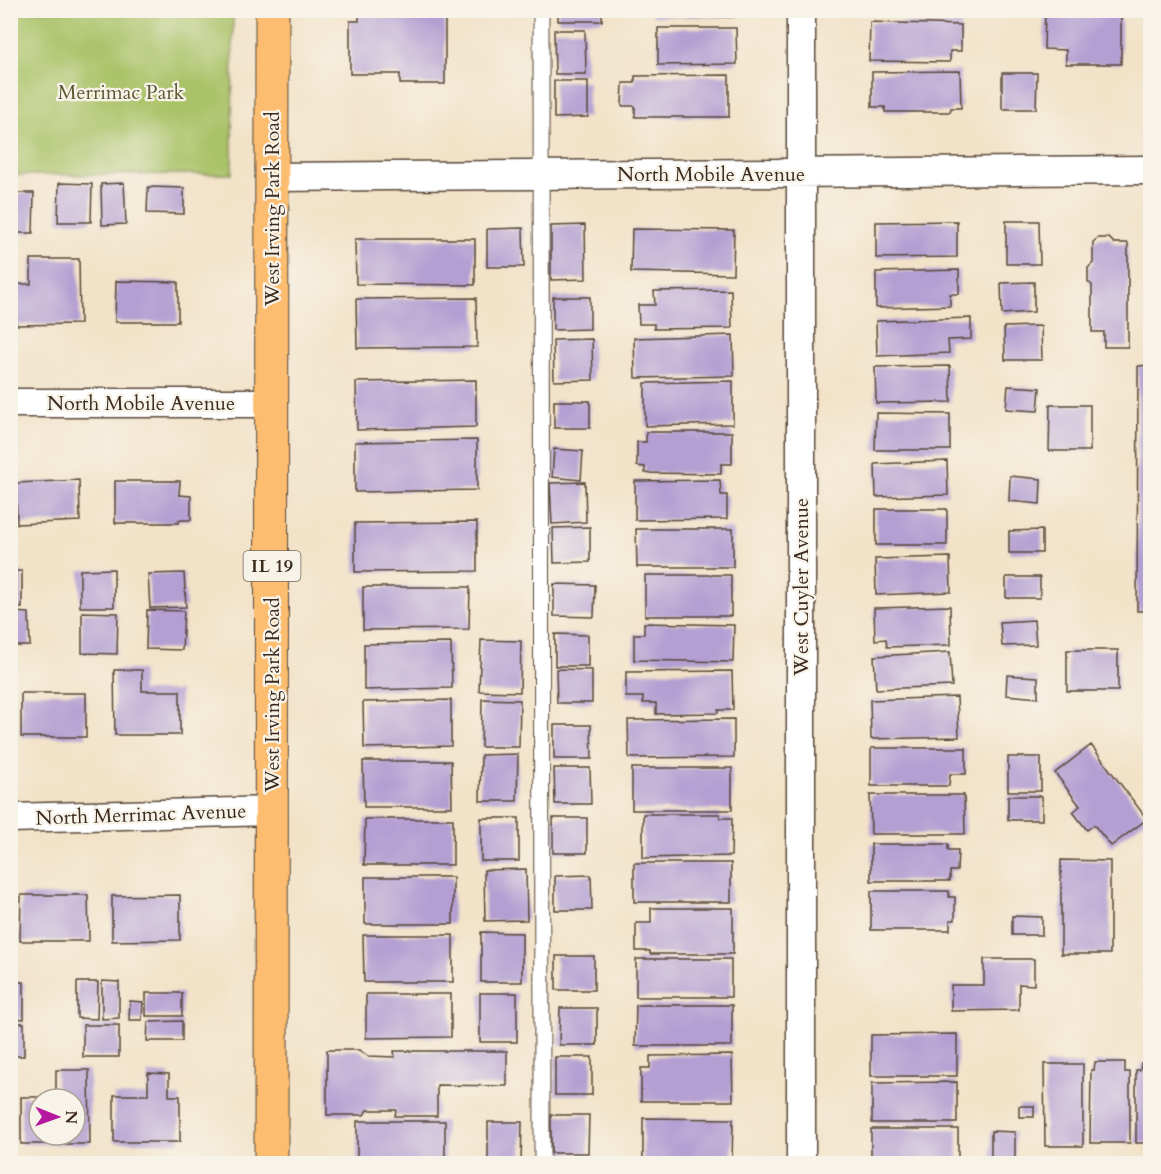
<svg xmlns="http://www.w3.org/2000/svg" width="1161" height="1174" font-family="Cardo,serif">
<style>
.green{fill:#aac268;stroke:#727643;stroke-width:1.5}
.building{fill:#b39fd2}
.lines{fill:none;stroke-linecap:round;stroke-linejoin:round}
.service-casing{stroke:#564637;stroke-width:17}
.minor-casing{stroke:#564637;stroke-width:31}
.primary-casing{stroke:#564637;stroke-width:35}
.service{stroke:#fff;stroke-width:15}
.minor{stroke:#fff;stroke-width:28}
.primary{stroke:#fcbd6f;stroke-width:33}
.labels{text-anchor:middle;stroke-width:4.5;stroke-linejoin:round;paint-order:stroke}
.shield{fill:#f7f3e8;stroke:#73665b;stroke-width:1.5}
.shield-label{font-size:18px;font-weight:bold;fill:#3b2a1e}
.park-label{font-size:20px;fill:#5c5834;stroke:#f7f3e8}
.street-label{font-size:20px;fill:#3b2a1e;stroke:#f7f3e8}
</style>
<rect width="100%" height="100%" fill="#f7f3e8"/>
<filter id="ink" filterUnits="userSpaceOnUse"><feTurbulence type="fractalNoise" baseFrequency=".0167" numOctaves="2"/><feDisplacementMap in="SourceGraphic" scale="12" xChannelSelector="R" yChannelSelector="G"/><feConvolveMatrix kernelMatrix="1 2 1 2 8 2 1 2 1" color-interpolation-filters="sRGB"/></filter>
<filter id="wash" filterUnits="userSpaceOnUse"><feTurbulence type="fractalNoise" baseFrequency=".008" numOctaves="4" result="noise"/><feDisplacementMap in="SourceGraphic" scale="24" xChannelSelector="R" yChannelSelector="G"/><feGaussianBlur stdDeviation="1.35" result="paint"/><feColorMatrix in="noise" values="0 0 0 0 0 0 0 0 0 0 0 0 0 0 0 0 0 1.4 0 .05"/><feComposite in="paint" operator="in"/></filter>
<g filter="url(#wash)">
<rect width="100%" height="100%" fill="#f2e2c7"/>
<!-- green -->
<path class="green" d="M10,11H233L232,174L11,175Z"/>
<g id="blocks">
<!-- building -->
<path class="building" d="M359,10H445V84H400V74H350V21H359Z
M558,10H602V21H558Z
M652,10H734V17L652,16Z
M869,10H951V14L869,13Z
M1045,10H1121V64H1066V50L1044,49Z
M870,22L961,25V51H950V62L869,61Z
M658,28H736L737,64L658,65Z
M554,30H585L586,74H555Z
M960,71L961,108H951L950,112H885V107H872V72Z
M1002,73H1037L1036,109H1002Z
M729,75V117H635V106H622L623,83H635V76Z
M554,81H588V117L554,118Z
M59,183L92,184L91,222H58Z
M124,183L126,224L102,225L101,184Z
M148,187L184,188V214L147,213Z
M10,193H34L33,233H10Z
M957,221V257L876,258V222Z
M1006,221H1039L1040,264H1006Z
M585,225L586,279L551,280V226Z
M523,228L524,267H487V229Z
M632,229L734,230L733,274L631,272Z
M1098,238H1109L1114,243H1128V347H1104V332H1092V285L1088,282V268L1093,263V242Z
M355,239H475V285L356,284Z
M31,259H79L80,324L16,325V284H31Z
M959,270V294H950V306L876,308V272Z
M116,281L178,282V322H115Z
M1034,282V312L1002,314L1001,283Z
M731,290L732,328L654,329V324H639L638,305H655L654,291Z
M553,297H590V329L553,330Z
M476,298L477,347L357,348L356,299Z
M971,318V339L948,340L949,353L877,356L876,321Z
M1041,326L1042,360H1005L1004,327Z
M733,335L734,376L635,378L634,338Z
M592,339L593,380L554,381L553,340Z
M1150,365V611H1137L1138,366Z
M950,366L951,402L876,403L875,367Z
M476,380V427L357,430L356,382Z
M733,381V424L645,426V383Z
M1008,386L1040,388L1038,411L1006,409Z
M554,401H590V428H554Z
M1050,405H1090V451H1049Z
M876,413L950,414V450H875Z
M646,432H732V464H721V474L645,473V467L637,466V442H646Z
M477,440V490L355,492V442Z
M554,449L583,451L581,480L552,477Z
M947,461L948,495L876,497L875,464Z
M1010,476L1041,479L1040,504L1009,501Z
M79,480L80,521L17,524L16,483Z
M720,480L721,495H727V519L635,520V481Z
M115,481H180L179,495L191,496V520H179V523H115Z
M585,482L586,522L552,524L550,483Z
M876,509H947V545H876Z
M477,522V571L355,572V523Z
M590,527V562L554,563L553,528Z
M636,529H733V567H637Z
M1042,530V553H1009V531Z
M950,557L951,592L876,595L875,559Z
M114,569V607H80V570Z
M10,571H22V608H10Z
M184,573L186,607L150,608L148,574Z
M645,575H731V616H645Z
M1006,577H1040V598H1006Z
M554,584L595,585L594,617L554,616Z
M363,587H470L469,629L363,630Z
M950,606L951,645L887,647L886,639L875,640L874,608Z
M147,610L184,611L182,650L146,649Z
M10,612L29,613L30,646H10Z
M82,612L118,613L117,654L82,653Z
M1034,620L1036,645L1002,646L1000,622Z
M644,623L734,625L733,662L634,660V634H644Z
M555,634L588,635V666H555Z
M481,640L521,641L520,692L479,691Z
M451,643L452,688L364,690V644Z
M1067,650H1118V691H1067Z
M950,652L952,686L876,689L874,656Z
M556,669L592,670V703H557Z
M114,670H142V691H180V735H115Z
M732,671L733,710H718V713L656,714V703H643V697H626V672Z
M1007,675L1038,677V698L1006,695Z
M21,693H86V737H21Z
M957,697L959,737L871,739L870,700Z
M482,699L520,700L519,747H481Z
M451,700V746L364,748L363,702Z
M734,719V757L629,758L628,720Z
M554,725H591L592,759H554Z
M1091,745L1147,819L1111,846L1094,825L1087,830L1073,812L1080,806L1055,773Z
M871,748H966V774H950L949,786H871Z
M518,754L517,801H480L481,755Z
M1008,757H1041V791H1008Z
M363,761H451L452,807H364Z
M554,768H590L591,804H555Z
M632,768H732V810H632Z
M870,795H964L965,834H871Z
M1008,796H1042V820H1008Z
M643,814H720V818H732L731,856L643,858Z
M481,818H519V861H481Z
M553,818H587V853H553Z
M365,819H453V865H364Z
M871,844H948V850H958L957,871H950V881H871Z
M1061,860L1110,861V954H1061Z
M634,863H731V902H634Z
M526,869L527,920L485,921L484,870Z
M591,875L592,910H555V876Z
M365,877H453V924H365Z
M871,891H949V897H955V920H950V930H871Z
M21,895H88L89,941H20Z
M180,895V940L112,941V896Z
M651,908H733V954H650V951H636V923H651Z
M1012,916L1042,917V935H1012Z
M481,932L522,933V982H481Z
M363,935H453V982H364Z
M556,956H594V990H556Z
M636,959H731V997H636Z
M984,959H1034V985L1019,984V1010L951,1011V985H984Z
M102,981L119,982V1018L102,1019Z
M10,982H24V1019L10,1018Z
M77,982H98L97,1019L77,1018Z
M146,993H182V1016H146Z
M480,993H517V1042H480Z
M366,994H451V1037L366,1038Z
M130,1001L143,1002L142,1020H129Z
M636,1005H732V1046H635Z
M560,1008H597V1045H559Z
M182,1021V1041H147L148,1022Z
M10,1023H24V1056H10Z
M83,1025H119V1057H83Z
M957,1034V1076H871V1035Z
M327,1050H359L368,1056L395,1057L394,1051H507V1086L437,1085V1116H395L396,1110H367L364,1115H327Z
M732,1055L733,1101H641V1068H650V1056Z
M555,1057H592V1095H555Z
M1095,1062H1125V1072H1130V1143H1090L1091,1070H1094Z
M1141,1063H1150V1143H1136V1070H1140Z
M1044,1064H1083V1146H1045Z
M56,1070H89L90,1144H21V1097H39V1135H75V1099H56Z
M148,1073L169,1074V1096H180V1142H114V1095H148Z
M957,1082V1123H872V1083Z
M1019,1106H1034V1117H1019Z
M551,1115H589L588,1153H551Z
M643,1118L733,1119L732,1163L643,1162Z
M357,1121H445V1164H357Z
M488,1122H522L521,1164H488Z
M871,1129H958V1164H871Z
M991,1131L1015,1132V1163H991Z"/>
</g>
</g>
<g filter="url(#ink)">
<use href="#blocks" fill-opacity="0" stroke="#564637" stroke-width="1.5"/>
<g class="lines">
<defs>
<path id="service" d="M541,10L542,1164"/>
<path id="minor" d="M272,177L1150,170
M10,403H272
M10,818L272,811
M801,1164V10"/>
<path id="primary" d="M271,1164L272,10"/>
</defs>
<!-- service casing -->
<use href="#service" class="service-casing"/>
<!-- minor casing -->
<use href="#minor" class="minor-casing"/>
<!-- primary casing -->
<use href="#primary" class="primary-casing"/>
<!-- service -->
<use href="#service" class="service"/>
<!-- minor -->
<use href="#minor" class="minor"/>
<!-- primary -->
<use href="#primary" class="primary"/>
</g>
</g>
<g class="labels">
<!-- shield labels -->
<rect class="shield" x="243.5" y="551" width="57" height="30" rx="4.5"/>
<g class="shield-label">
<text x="272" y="572">IL 19</text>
</g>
<!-- park labels -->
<g class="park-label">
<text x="121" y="99">Merrimac Park</text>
</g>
<!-- street labels -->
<g class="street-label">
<text x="711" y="181">North Mobile Avenue</text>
<text transform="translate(272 209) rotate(-90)" y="7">West Irving Park Road</text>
<text x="141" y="410">North Mobile Avenue</text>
<text transform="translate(801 587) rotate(-90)" y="7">West Cuyler Avenue</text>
<text transform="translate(272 695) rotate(-90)" y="7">West Irving Park Road</text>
<text transform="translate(141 814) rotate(-2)" y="7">North Merrimac Avenue</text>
</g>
</g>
<!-- margin -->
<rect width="1161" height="1174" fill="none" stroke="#f7f3e8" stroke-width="36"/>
<!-- north arrow -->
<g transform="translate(57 1117) rotate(91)"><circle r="28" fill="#f7f3e8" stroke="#aca397" stroke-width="1.5"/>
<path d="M0-4.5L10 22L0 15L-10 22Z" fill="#b5179e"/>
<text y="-9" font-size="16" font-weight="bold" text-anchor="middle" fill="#3b2a1e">N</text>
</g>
</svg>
